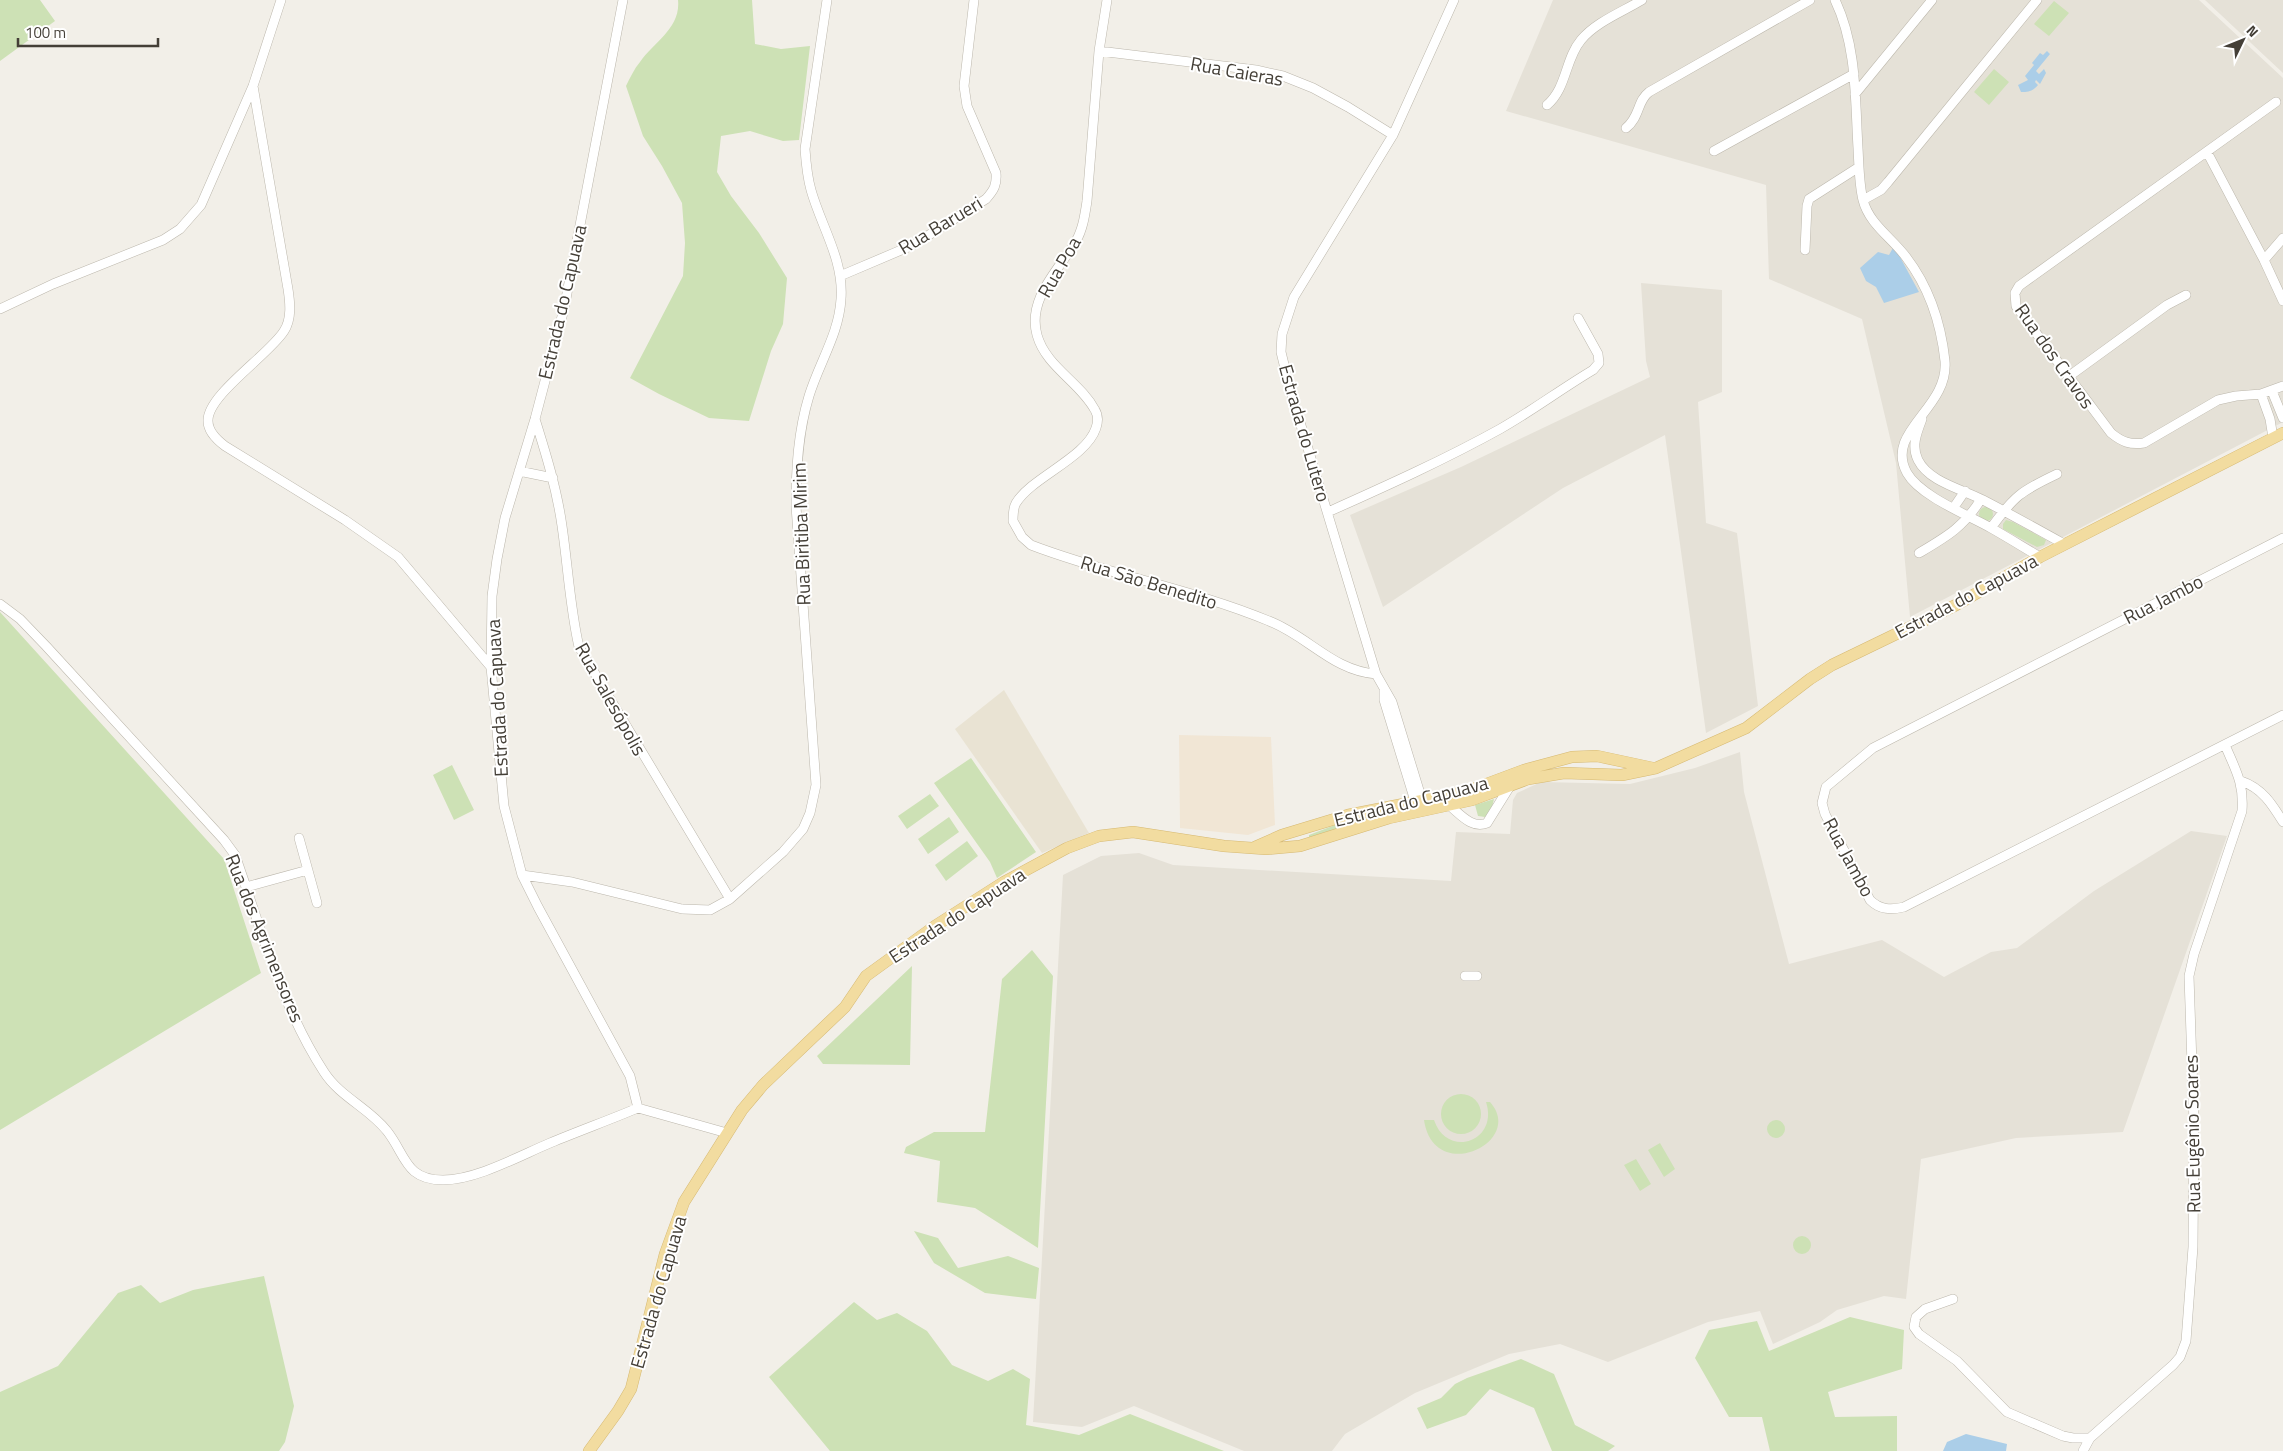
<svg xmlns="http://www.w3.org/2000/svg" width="2283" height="1451" font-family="'Titillium Web',sans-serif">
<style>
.residential{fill:#e5e1d7}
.commercial{fill:#f1e6d5}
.education{fill:#e9e3d3}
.green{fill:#cde1b5}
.water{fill:#abcee8}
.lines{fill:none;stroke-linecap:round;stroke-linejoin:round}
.minor-casing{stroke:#bcb7ac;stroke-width:10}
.major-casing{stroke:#d6b972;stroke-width:12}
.minor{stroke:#fff;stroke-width:9}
.major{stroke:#f2dca0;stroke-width:11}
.labels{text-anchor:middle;stroke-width:4;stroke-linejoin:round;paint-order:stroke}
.street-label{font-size:19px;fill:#443f37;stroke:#fff}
</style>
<rect width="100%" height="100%" fill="#f2efe8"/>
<!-- residential -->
<path class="residential" d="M1553,0H2199L2283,78V422L1910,617L1896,463L1862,319L1769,279L1766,185L1506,111Z
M2205,0H2283V73Z
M1641,283L1722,290V392L1698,402L1706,523L1737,533L1758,706L1706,733L1665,435L1563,488L1383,607L1350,515L1461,467L1650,377L1646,361Z
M1740,752L1744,792L1789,964L1882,940L1944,977L1991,952L2017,948L2094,891L2191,831L2227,836L2123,1132L2016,1138L1921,1159L1906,1299L1884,1296L1837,1310L1820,1322L1773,1344L1760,1311L1708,1322L1608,1362L1560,1344L1509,1354L1415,1393L1345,1434L1332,1451H1244L1134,1406L1082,1427L1033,1422L1063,875L1101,856L1139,853L1173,865L1451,881L1456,832L1510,834L1513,800L1517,793L1541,782L1630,784L1695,768Z"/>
<!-- commercial -->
<path class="commercial" d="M1179,735L1271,737L1275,825L1248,835L1180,828Z"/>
<!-- education -->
<path class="education" d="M1004,690L1089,833L1042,853L955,729Z"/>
<!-- green -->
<path class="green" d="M0,0H40L55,21L0,61Z
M678,0H752L755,44L781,49L810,46L799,140L783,141L750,131L721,136L717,172L731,196L759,233L787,278L783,324L771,351L749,421L709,418L659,394L630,378L683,276L685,243L682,203L662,166L643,136L626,86C630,78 634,69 640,62C654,42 681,28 678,0Z
M2054,1L2069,13L2049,36L2034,24Z
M1994,69L2009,82L1989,105L1974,92Z
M1979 514a7 7 0 1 1 14 0a7 7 0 1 1-14 0Z
M2006,520L2013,522L2046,540L2044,545L2037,547L2003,529V524Z
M0,612L224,859L261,973L0,1130Z
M971,758L1036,852L997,878L990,862L934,783Z
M452,765L474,810L454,820L433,775Z
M930,794L939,806L907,829L898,816Z
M1494,799L1491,811L1485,817L1478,816L1475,805Z
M1380,813L1332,833L1309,838V835L1348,820Z
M949,817L959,832L928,854L918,839Z
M967,841L978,856L946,881L935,865Z
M1032,950L1053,976L1038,1248L975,1208L937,1202L940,1161L904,1153L906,1147L934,1132H985L1002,979Z
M912,966L910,1065L823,1064L817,1056Z
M1441 1114a20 20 0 1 1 40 0a20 20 0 1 1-40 0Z
M1486,1102H1490C1526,1142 1434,1186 1424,1120H1434C1447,1159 1499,1142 1486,1102Z
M1767 1129a9 9 0 1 1 18 0a9 9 0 1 1-18 0Z
M1660,1143L1675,1169L1664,1177L1648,1150Z
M1636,1159L1651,1184L1640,1191L1624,1165Z
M914,1231L938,1238L958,1268L1008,1256L1039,1268L1036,1299L985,1293L934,1263Z
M1793 1245a9 9 0 1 1 18 0a9 9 0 1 1-18 0Z
M264,1276L294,1406L285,1442L279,1451H0V1392L58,1366L118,1293L141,1285L160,1303L193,1290Z
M854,1302L877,1320L897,1313L927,1331L952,1365L988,1381L1013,1369L1030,1379L1026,1425L1079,1435L1130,1414L1224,1451H830L769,1377Z
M1850,1317L1904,1330L1902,1369L1828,1392L1835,1417L1897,1416V1451H1770L1762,1417H1729L1695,1358L1709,1330L1757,1321L1769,1351Z
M1521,1359L1554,1374L1575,1425L1615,1446L1608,1451H1552L1534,1408L1490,1389L1466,1415L1427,1429L1417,1408L1441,1398L1455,1384L1467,1378Z"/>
<!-- water -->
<path class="water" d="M2047,51L2050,54L2036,71L2039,74L2044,69L2046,73L2040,84L2036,80L2035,82L2038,85C2033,91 2029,92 2021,92L2018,85L2028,80L2025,76L2034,65L2032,63L2040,53L2043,55Z
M1894,246L1919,292L1884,303L1876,287L1866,281L1860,268L1878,252L1889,255Z
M1966,1434L2007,1444L2006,1451H1943L1947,1442Z"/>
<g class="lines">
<defs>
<path id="minor" d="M623,0L564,309L535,419L505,518L497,559L492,596L491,667L504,806L522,875L538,907L630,1076L638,1108
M1107,0L1099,51L1087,201C1085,214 1083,229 1076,241C1059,270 1027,298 1037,335C1046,367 1080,382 1095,410C1098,415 1098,422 1096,428C1086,458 1032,477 1016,503C1013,508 1013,515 1013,521L1022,537L1031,545C1109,575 1192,589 1269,621C1308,636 1333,671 1376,674
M1835,0C1857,46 1855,98 1858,148C1859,165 1859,184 1863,200C1869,224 1892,238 1906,257C1929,287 1941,324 1945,361C1949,409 1884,431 1907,473C1920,496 1968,515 1991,528C2007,537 2023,547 2040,557
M1099,51L1256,70L1283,76L1313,88L1348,107L1393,135
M253,86L288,289C290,302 292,319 284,331C270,354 207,395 208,421C208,431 217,440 225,446L345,520L398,557L491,667
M1855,94L1932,0
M2276,102L2019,286L2015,293L2016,306L2111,433C2122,442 2130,445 2144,443L2218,400L2236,396L2261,394L2283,386
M1547,105C1567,88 1565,59 1581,40C1596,22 1622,12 1642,0
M1626,128C1640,117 1637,101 1649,92L1810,0
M1714,151L1854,74
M2207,152L2264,260L2283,301
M1863,200L1881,190L1888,182L2037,0
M1805,250L1807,206L1809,199L1859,167
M2264,260L2283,238
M840,276L913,245L986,199C994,190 997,185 996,173L967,106L964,86L974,0
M0,309L53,284L163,240L180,229L201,205L253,86L281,0
M2068,377L2167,305L2186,295
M2272,391L2283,418
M2261,394L2270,419L2273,438
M535,419C546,454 557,490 562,526C568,567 570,608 579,647L730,899
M1922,419C1917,432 1911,446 1918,460C1929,482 1962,489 1983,500C2010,514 2037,529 2064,544
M519,471L553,478
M1954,507L1965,491
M1328,512C1386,486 1444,460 1500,429C1532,411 1561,389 1593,370L1599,363L1598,354L1578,318
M1991,528C2014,496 2021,491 2057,474
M2283,538L1873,748L1826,787L1822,803L1825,814L1870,900C1880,910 1891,910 1904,907L2283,715
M1919,553C1946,537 1964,527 1981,499
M0,604L20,619L46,646L224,840L235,855C261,928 281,1006 324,1072C340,1097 369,1108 387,1131C406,1155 405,1180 443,1180C476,1180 519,1156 550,1143C579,1131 609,1120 638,1108
M1384,690V700L1415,801
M2241,781C2262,788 2272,804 2283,822
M1422,800L1392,702L1376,674L1290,389L1281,352L1282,334L1294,297L1393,135L1454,0
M1450,806C1461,815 1472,829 1487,823L1510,786
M299,838L317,903
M522,875L572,882L682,909L710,910L730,899L783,852L803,829L810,813L816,785L796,506C796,469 798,432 809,396C819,363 839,334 841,299C844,260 821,226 811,190C807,176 806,163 805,149L827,0
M246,887L308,870
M1465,976H1477
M638,1108L727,1133
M1953,1299L1925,1309L1916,1317L1914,1327L1919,1334L1957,1361L2007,1412L2063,1436L2073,1438H2090
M2083,1451L2090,1438L2173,1365L2180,1357L2186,1341L2193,1247L2194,1124L2189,976L2194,954L2242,811C2244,783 2236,771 2225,745"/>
<path id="major" d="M1255,847L1282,835L1348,815L1465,792L1524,770L1572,757L1597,756L1653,768
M589,1451L618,1411L631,1389L665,1254L684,1202L742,1110L763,1085L845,1007L866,976L935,926L1004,882L1067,848L1099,836L1133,832L1224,846L1266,849L1300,846L1389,818L1472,800L1528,779L1564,773L1622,775L1656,768L1746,728L1810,679L1832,665L1956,605L2040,557L2283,433"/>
</defs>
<!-- minor casing -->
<use href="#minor" class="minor-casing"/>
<!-- major casing -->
<use href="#major" class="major-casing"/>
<!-- minor -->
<use href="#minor" class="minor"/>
<!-- major -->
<use href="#major" class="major"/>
</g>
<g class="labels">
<!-- street labels -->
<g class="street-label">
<text transform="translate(1237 71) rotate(10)" y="7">Rua Caieras</text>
<text transform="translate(940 225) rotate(-31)" y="7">Rua Barueri</text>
<text transform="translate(1059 267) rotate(-60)" y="7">Rua Poa</text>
<text transform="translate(562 302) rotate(-77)" y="7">Estrada do Capuava</text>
<text transform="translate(2055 356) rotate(55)" y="7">Rua dos Cravos</text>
<text transform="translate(1305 433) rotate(74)" y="7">Estrada do Lutero</text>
<text transform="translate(801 534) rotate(-92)" y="7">Rua Biritiba Mirim</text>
<text transform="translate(1149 582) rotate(17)" y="7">Rua São Benedito</text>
<text transform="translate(1966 596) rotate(-28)" y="7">Estrada do Capuava</text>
<text transform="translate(2163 599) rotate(-27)" y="7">Rua Jambo</text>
<text transform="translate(497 698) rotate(-93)" y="7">Estrada do Capuava</text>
<text transform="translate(611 699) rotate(61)" y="7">Rua Salesópolis</text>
<text transform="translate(1411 801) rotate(-14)" y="7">Estrada do Capuava</text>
<text transform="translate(1849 857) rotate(62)" y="7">Rua Jambo</text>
<text transform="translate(957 915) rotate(-33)" y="7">Estrada do Capuava</text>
<text transform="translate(265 938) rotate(68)" y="7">Rua dos Agrimensores</text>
<text transform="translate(2192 1134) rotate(-91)" y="7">Rua Eugênio Soares</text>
<text transform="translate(658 1292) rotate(-74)" y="7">Estrada do Capuava</text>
</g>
</g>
<!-- north arrow -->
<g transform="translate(2243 40) rotate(47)" stroke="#ffffff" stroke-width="4" paint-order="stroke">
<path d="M0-4L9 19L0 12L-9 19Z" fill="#443f37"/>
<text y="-8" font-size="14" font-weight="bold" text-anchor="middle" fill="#443f37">N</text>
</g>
<!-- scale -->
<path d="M18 38v8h140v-8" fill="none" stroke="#443f37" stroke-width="2.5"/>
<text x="25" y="38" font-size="15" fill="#443f37" stroke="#ffffff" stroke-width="4" paint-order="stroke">100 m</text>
</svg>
